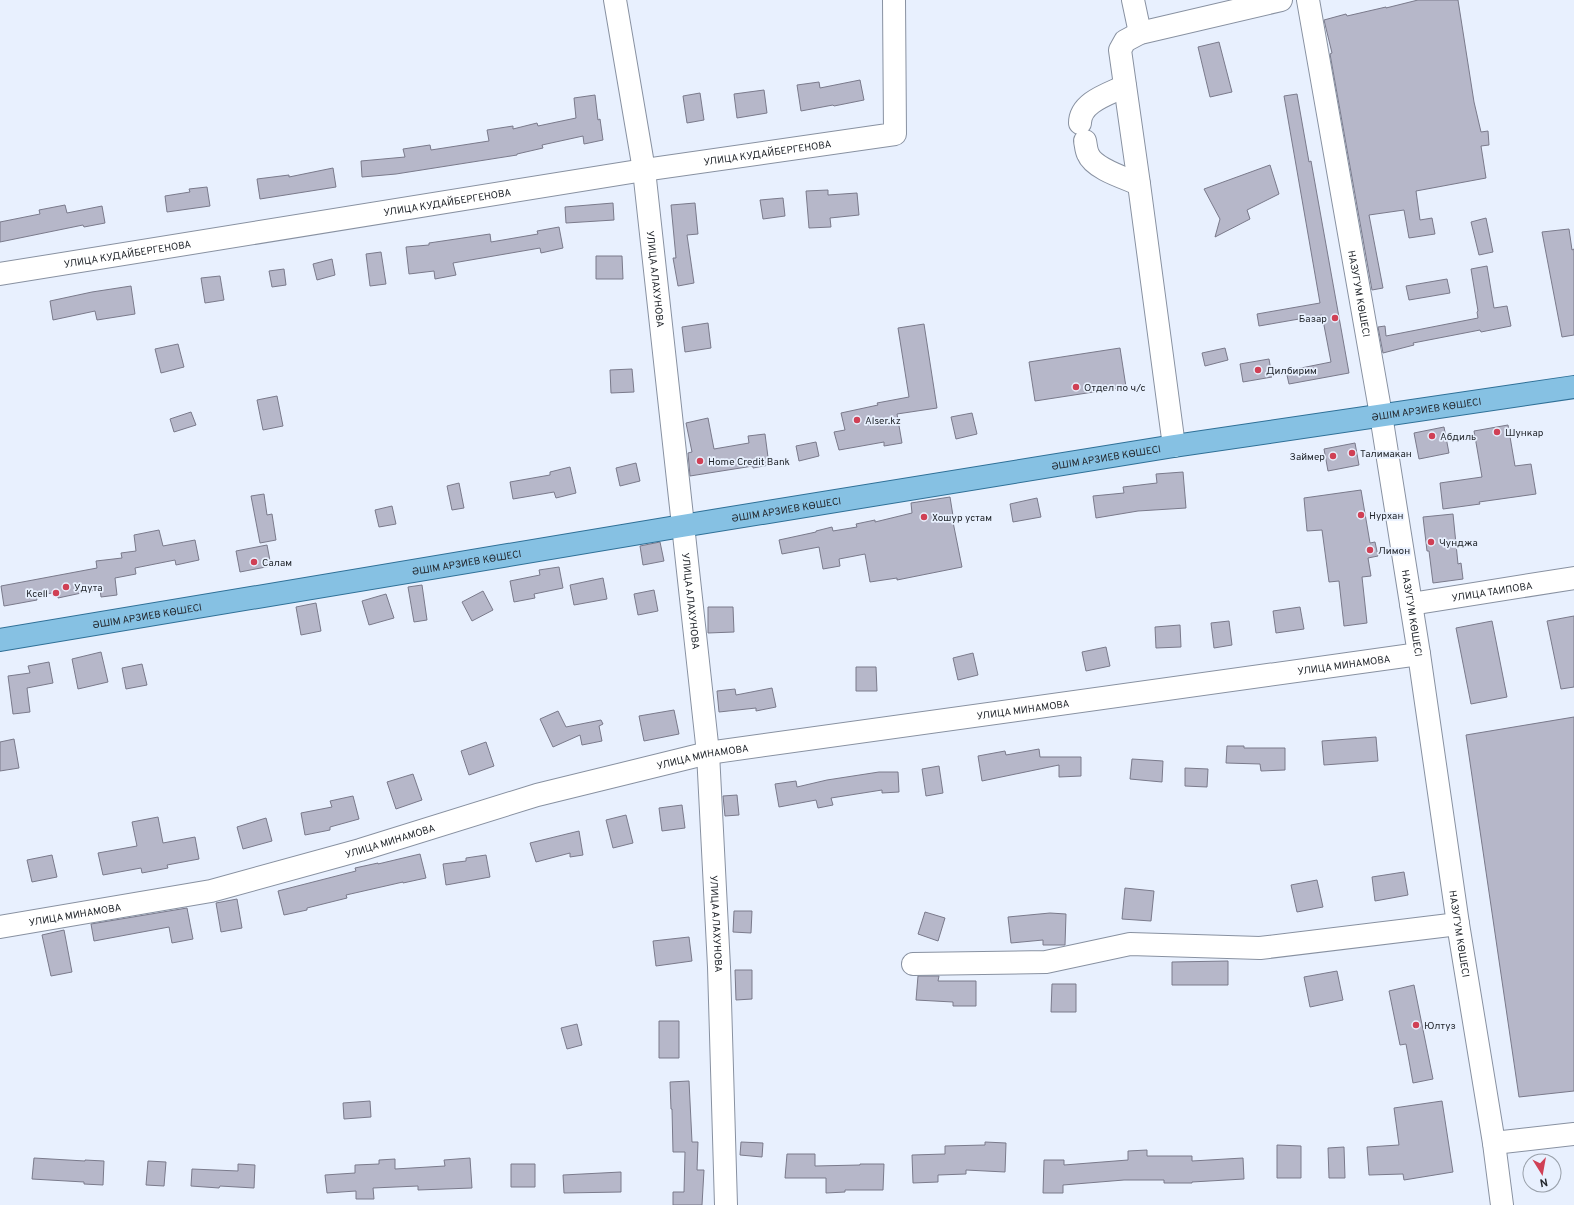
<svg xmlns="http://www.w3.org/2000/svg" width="1574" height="1205" font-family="Overpass,sans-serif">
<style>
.building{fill:#b6b7c9;stroke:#7a7a8b}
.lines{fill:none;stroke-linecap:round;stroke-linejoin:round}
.minor-casing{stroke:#8891a1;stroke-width:24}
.major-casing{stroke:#2f7097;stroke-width:24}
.minor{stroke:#fff;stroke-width:22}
.major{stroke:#86c1e3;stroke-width:22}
.poi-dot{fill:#d04055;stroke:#e8f0fe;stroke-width:1.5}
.labels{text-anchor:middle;stroke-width:3.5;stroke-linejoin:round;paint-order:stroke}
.street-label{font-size:10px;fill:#23272d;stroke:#e8f0fe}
.poi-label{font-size:10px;fill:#23272d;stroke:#e8f0fe;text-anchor:start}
</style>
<rect width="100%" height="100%" fill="#e8f0fe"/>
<!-- building -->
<path class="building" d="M1418,0H1458L1474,102L1481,132L1488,131L1489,145L1481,146L1486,178L1416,191L1420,220L1432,218L1435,234L1409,238L1404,210L1369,215L1383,288L1372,290L1330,54L1332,53L1324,20L1346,14L1347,16L1386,7V8Z
M1219,42L1232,92L1210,97L1198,47Z
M860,80L864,100L834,106L833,105L801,111L797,85L819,82L820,88Z
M764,90L767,113L737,118L734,94Z
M700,93L704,120L687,123L683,96Z
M1297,94L1309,162L1311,161L1349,373L1289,384L1286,371L1331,362L1322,315L1259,326L1257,314L1320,303L1284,96Z
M595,95L598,120L600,119L603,140L584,144L583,136L542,145L543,148L517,154V155L396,174L362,177L361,161L405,157L403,149L430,145L431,150L489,141L487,130L513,126V129L537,123L538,126L576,118L574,98Z
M1270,165L1279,194L1247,210L1250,219L1215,237L1220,219L1204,189Z
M333,168L336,187L260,199L257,179L289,175V177Z
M207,187L210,206L167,212L165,196L190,192L189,189Z
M828,190V195L857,193L859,215L830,218L831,227L809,228L806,191Z
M783,198L785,216L763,219L760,200Z
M613,203L614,220L566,223L565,207Z
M695,203L698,234L687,235L694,283L678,286L673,258H676L671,205Z
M65,205L67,213L102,206L105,223L84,227L83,225L0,242V222L40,214L39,210Z
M1486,218L1493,252L1479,255L1471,222Z
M559,227L563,248L541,253L540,248L453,263L456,275L435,279L434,271L409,274L406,247L429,245V243L490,234L491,242L538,234L537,231Z
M1569,229L1572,250L1574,249V335L1562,337L1542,232Z
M381,252L386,284L370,286L366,254Z
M596,256H622L623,279H596Z
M332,259L335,275L317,280L313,264Z
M1487,266L1494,308L1507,306L1511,326L1481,332L1480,330L1413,343L1414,345L1383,353L1378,327L1385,326L1386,336L1478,318L1477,312L1478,311L1471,269Z
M284,269L286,285L272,287L269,271Z
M220,276L224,300L205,303L201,278Z
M1447,279L1450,293L1409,300L1406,286Z
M131,286L135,314L97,320L95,311L53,320L50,301L92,292Z
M708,323L711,348L685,352L682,327Z
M924,324L937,408L897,414L902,443L884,446V442L839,450L834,432L845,430L841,413L878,405L877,403L909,397L898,328Z
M178,344L184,367L161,373L155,349Z
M1120,348L1126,387L1035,401L1029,362Z
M1225,348L1228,360L1205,366L1202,353Z
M1269,359L1272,377L1243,382L1240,364Z
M632,369L634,392L611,393L610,370Z
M277,396L283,426L263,430L257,400Z
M191,412L196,425L174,432L170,419Z
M972,413L977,434L956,439L951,417Z
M708,418L714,449L749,443L748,436L765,434L769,465L753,468V466L690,476L688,453L692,452L686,423Z
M1508,425L1515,466L1531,464L1536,494L1479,502L1480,504L1443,509L1440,483L1482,477L1474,431Z
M1444,427L1449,453L1419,459L1414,433Z
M816,442L819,456L799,461L796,446Z
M1355,443L1359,465L1328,471L1324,449Z
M636,463L640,481L620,486L616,468Z
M570,467L576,493L556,498L554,492L513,499L510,482L550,475V472Z
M1183,472L1186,508L1138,511L1096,518L1093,496L1124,493L1123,487L1157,483L1156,474Z
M459,483L464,508L452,510L447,486Z
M1361,490L1370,543L1375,542L1378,556L1368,558L1371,576L1362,577L1367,623L1344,626L1339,581L1329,582L1322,530L1307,531L1304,498Z
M264,494L267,515L272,514L276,540L260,543L251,496Z
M950,497L954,522H953L962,567L897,580V578L870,582L865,554L839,559L840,566L823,569L819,547L782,554L779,540L816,532V531L832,527L833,531L857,527L856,524L875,520V522L912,513L911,503Z
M1037,498L1041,517L1013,522L1010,504Z
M392,506L396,524L379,527L375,510Z
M1453,514L1458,564L1461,563L1463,579L1433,583L1429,551H1427L1423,517Z
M159,530L163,546L195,540L199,560L176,565L175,560L135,568L136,574L115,578L117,595L101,597L100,589L58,598L57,592L36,596L37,600L4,606L1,586L97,568L96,561L122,558L121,553L136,551L134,535Z
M660,542L664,561L643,565L640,546Z
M267,545L271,566L240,572L236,551Z
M559,567L563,588L534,594L535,598L514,602L510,581L540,575L539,570Z
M603,578L607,599L574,605L570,585Z
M422,585L427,620L414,622L408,587Z
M654,590L658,611L638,615L634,594Z
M483,591L493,610L472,621L462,602Z
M386,594L394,618L369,625L362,601Z
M316,603L321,631L301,635L296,607Z
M708,607H733L734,632L708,633Z
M1300,607L1304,629L1276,633L1273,611Z
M1574,616V687L1561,689L1547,621Z
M1229,621L1232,645L1214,648L1211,623Z
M1492,621L1507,697L1471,704L1456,628Z
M1180,625L1181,647L1156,648L1155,627Z
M1106,647L1110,666L1086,671L1082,652Z
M101,652L108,682L78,689L72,659Z
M973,653L978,675L958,680L953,658Z
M49,662L53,683L27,688L30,712L13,714L8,676L30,673L28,666Z
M142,664L147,685L126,689L122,668Z
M856,667H876L877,691H856Z
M772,688L776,707L756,711V708L719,712L717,691L735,689L736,695Z
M674,710L679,734L644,741L639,716Z
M558,711L566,727L601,720L603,724L599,726L602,741L582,745L580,735L553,747L540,719Z
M1574,717V1091L1519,1097L1466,735Z
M1376,737L1378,761L1324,765L1322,741Z
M14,739L19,768L0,771V742Z
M486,742L494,766L469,775L461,751Z
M1227,746H1244V748H1285V770L1261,771L1260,764L1226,763Z
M1039,749L1040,757H1081V776L1059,777V765L982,781L978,756L1005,751L1006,755Z
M1132,759L1163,761L1162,782L1130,779Z
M939,766L943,793L926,796L922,769Z
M1185,768L1208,769L1207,787L1185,786Z
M879,772H898L899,792L882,793V790L831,798L833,805L818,808L816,800L779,807L775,784L796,781L797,787L827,780Z
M413,774L422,800L396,809L387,782Z
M737,795L739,815L725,816L723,796Z
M353,796L359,819L330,827V830L305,835L301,813L332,807L330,801Z
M682,805L685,828L662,831L659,808Z
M626,815L633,843L613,848L606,820Z
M158,817L163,843L195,837L199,859L167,865L168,868L142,873L141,868L103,875L98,853L137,846L132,822Z
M266,818L272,841L243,849L237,827Z
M579,831L583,855L570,857V853L536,862L530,843Z
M420,854L426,878L403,883V882L346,895L347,898L307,908V910L284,915L278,891L356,871L355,868L378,863V864Z
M52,855L57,877L32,882L27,860Z
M486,855L490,877L446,885L443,864L466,861V858Z
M1404,872L1408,895L1375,901L1372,877Z
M1317,880L1323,907L1297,912L1291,885Z
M1125,888L1154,891L1151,921L1122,919Z
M237,899L242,928L221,932L216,903Z
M187,908L193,939L172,943L169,927L94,941L91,924Z
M734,911H752L751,933L733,932Z
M925,912L945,918L938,941L918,934Z
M1050,913L1066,914L1065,945H1043V940L1011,943L1008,917Z
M64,930L72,972L51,976L42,935Z
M689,937L692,961L656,966L653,941Z
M1228,961V985H1172V962Z
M735,970H752V999L736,1000Z
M1337,971L1343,1000L1310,1007L1304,977Z
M918,976H939L938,981H976V1006H953V1002L916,1000Z
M1052,984H1076V1012H1051Z
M1414,985L1433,1079L1413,1083L1406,1044L1400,1045L1389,991Z
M659,1021H679V1058H659Z
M577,1024L582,1045L567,1049L561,1028Z
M689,1081L692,1142H698L697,1170H704L702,1205H673V1192H684L685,1152H673L672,1109H671L670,1082Z
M370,1101L371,1117L344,1119L343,1103Z
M1442,1101L1453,1172L1404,1180L1403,1174L1369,1175L1367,1147L1399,1145L1394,1108Z
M741,1142L763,1143L762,1157L740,1155Z
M985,1142L1006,1143L1005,1172L966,1170V1174L938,1175V1182L913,1183L912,1155L945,1154V1146L985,1145Z
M1277,1145L1301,1146V1178H1277Z
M1344,1147L1345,1178H1329L1328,1148Z
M1147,1150V1156H1192V1161L1243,1158L1244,1179L1192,1182V1183H1164V1180H1124L1063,1185V1193H1043L1044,1160H1064V1165L1128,1160V1151Z
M787,1154H815V1166L860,1165V1164H884L883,1190H845V1192L826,1193V1178H785Z
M34,1158L85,1161V1160L104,1161L103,1185L84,1184V1182L32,1179Z
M470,1158L472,1188L418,1190V1186L373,1188L374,1199H356V1191L327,1193L325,1175L355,1173V1165L379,1164V1160L395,1159V1169L445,1166L444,1160Z
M148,1161L166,1162L164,1186L146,1185Z
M238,1164L255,1165L254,1188L220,1186L219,1188L191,1186L192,1169L238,1171Z
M511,1164H535V1187H511Z
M621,1172V1192L564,1193L563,1175Z"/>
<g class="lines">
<defs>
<g id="minor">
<path id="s1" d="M615,0L644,170L708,753L719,967L726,1205"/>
<path d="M1133,0L1140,33"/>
<path id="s2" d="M1308,0L1381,415L1419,654L1458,924L1494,1143L1502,1205"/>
<path d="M1080,123C1080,102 1109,94 1125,86"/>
<path d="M1085,141C1086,145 1086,150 1088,154C1094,169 1125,178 1139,184"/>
<path id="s3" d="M0,274L644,170L895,134L894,0"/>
<path d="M1174,446L1139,184L1120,50L1125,41L1140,33L1281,0"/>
<path id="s4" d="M1411,604L1574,578"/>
<path id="s5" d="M0,927L211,891L360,850L537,795L708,753L1419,654"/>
<path d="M913,964L1046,962L1130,944L1260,948L1458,924"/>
<path d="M1494,1143L1574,1134"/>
</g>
<g id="major">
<path id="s6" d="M0,640L682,526L1174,446L1574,387"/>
</g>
</defs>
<!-- minor casing -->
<use href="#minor" class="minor-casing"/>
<!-- major casing -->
<use href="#major" class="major-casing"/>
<!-- minor -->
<use href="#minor" class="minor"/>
<!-- major -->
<use href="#major" class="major"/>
</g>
<!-- markers -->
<g class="poi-dot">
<circle cx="1335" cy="318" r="4"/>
<circle cx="1258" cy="370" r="4"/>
<circle cx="1076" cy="387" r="4"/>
<circle cx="857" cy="420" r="4"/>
<circle cx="1497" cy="432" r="4"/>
<circle cx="1432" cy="436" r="4"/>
<circle cx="1352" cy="453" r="4"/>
<circle cx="1333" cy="456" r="4"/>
<circle cx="700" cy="461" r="4"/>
<circle cx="1361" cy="515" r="4"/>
<circle cx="924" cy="517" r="4"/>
<circle cx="1431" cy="542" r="4"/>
<circle cx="1370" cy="550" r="4"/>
<circle cx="254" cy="562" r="4"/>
<circle cx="66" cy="587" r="4"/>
<circle cx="56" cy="593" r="4"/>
<circle cx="1416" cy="1025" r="4"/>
</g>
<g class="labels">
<!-- street labels -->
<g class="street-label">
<text dy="4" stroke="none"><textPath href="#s3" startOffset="777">УЛИЦА КУДАЙБЕРГЕНОВА</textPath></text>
<text dy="4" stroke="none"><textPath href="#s3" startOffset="453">УЛИЦА КУДАЙБЕРГЕНОВА</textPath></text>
<text dy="4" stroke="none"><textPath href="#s3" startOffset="129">УЛИЦА КУДАЙБЕРГЕНОВА</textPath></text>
<text dy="4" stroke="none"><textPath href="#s1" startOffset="282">УЛИЦА АЛАХУНОВА</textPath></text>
<text dy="4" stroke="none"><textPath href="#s2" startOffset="298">НАЗУГУМ КӨШЕСІ</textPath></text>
<text dy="4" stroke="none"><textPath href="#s6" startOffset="1445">ӘШІМ АРЗИЕВ КӨШЕСІ</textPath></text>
<text dy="4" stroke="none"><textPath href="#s6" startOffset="1121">ӘШІМ АРЗИЕВ КӨШЕСІ</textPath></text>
<text dy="4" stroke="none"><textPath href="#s6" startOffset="797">ӘШІМ АРЗИЕВ КӨШЕСІ</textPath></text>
<text dy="4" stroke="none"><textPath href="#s6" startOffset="473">ӘШІМ АРЗИЕВ КӨШЕСІ</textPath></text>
<text dy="4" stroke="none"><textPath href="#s4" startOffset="82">УЛИЦА ТАИПОВА</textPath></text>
<text dy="4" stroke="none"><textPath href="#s1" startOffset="606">УЛИЦА АЛАХУНОВА</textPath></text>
<text dy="4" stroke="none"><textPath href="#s2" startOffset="622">НАЗУГУМ КӨШЕСІ</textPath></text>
<text dy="4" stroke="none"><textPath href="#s6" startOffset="149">ӘШІМ АРЗИЕВ КӨШЕСІ</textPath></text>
<text dy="4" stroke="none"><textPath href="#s5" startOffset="1372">УЛИЦА МИНАМОВА</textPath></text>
<text dy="4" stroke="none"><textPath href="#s5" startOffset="1048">УЛИЦА МИНАМОВА</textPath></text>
<text dy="4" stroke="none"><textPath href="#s5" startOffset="724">УЛИЦА МИНАМОВА</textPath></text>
<text dy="4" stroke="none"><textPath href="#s5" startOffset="400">УЛИЦА МИНАМОВА</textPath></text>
<text dy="4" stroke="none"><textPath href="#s5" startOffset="76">УЛИЦА МИНАМОВА</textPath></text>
<text dy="4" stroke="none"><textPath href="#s1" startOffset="930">УЛИЦА АЛАХУНОВА</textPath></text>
<text dy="4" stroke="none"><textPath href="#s2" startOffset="946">НАЗУГУМ КӨШЕСІ</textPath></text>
</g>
<!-- poi labels -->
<g class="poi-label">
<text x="1327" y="322" text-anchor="end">Базар</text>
<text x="1266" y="374">Дилбирим</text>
<text x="1084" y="391">Отдел по ч/с</text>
<text x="865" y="424">Alser.kz</text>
<text x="1505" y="436">Шункар</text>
<text x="1440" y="440">Абдиль</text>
<text x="1360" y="457">Талимакан</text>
<text x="1325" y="460" text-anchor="end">Займер</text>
<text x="708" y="465">Home Credit Bank</text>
<text x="1369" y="519">Нурхан</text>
<text x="932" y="521">Хошур устам</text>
<text x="1439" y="546">Чунджа</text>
<text x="1378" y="554">Лимон</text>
<text x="262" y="566">Салам</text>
<text x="74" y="591">Удута</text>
<text x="48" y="597" text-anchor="end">Kcell</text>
<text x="1424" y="1029">Юлтуз</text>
</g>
</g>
<!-- north arrow -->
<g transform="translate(1542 1173) rotate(169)"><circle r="19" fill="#e8f0fe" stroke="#99a0aa"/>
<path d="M0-3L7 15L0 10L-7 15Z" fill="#d04055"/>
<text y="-6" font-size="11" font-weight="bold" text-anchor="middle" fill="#23272d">N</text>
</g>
</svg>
